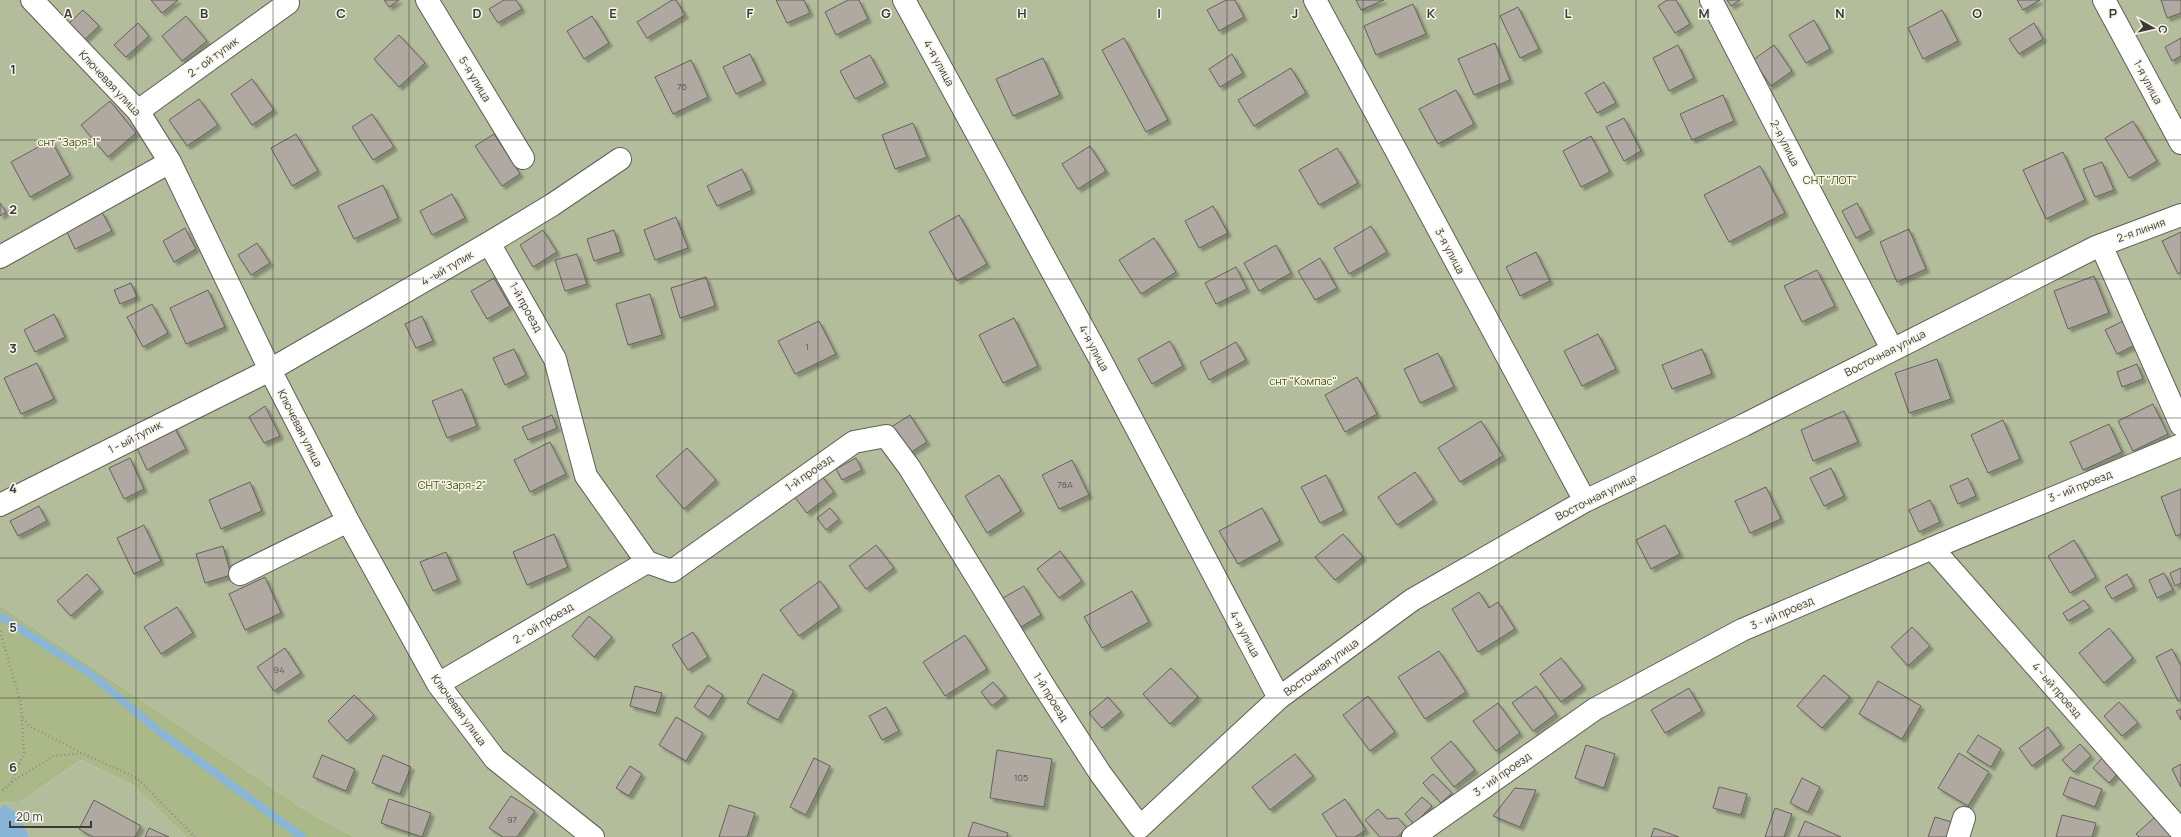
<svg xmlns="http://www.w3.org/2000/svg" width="2181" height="837" font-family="Manrope,sans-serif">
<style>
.green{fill:#b3bd9c}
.forest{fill:#abb989}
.water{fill:#89b5d7}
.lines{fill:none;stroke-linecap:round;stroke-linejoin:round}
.stream{stroke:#89b5d7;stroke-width:8}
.building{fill:#afa9a2;stroke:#67615a;filter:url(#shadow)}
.minor-casing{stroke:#615e56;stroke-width:24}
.path{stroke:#8f8d86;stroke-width:2.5;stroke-dasharray:1 3;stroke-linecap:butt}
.minor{stroke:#fff;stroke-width:22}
.grid{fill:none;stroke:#3b3a36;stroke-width:1;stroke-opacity:0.55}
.labels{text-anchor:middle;stroke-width:3;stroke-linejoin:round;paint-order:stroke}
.number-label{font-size:9px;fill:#585651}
.street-label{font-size:11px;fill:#3b3a36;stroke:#f7f4ea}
.park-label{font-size:11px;fill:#435302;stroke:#f7f4ea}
.grid-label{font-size:13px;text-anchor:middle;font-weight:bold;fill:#3b3a36;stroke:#f7f4ea;stroke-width:3;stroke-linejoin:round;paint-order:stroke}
</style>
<defs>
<filter id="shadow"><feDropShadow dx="3.5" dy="3.5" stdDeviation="1" flood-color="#0004"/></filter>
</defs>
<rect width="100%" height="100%" fill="#eae6dd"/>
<!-- green -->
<path class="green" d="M0,0H2181V837H354L305,810L0,605Z
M81,760L134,786L186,837H0V802L18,803Z"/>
<!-- forest -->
<path class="forest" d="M0,605L305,810L354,837H186L134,786L81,760L18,803L0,802Z"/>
<!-- water -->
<path class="water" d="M5,805L18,814L29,837H0V808Z"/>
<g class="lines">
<!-- stream -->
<path class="stream" d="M0,616L91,674L160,732L302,837"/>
</g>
<!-- building -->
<path class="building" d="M151,0H178L162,13Z
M384,0H399L389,7Z
M504,0H516L522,9L498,23L489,9Z
M672,0H676L685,15L647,38L637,22Z
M776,0H804L810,13L787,23Z
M848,0H859L868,19L836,35L825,12Z
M1226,0H1235L1244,17L1219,31L1207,10Z
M1356,0H1384L1361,10Z
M1667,0H1676L1690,24L1675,33L1658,6Z
M1727,0H1740L1731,6Z
M2017,0H2040L2023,10Z
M2161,0H2181V13L2167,18Z
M1413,4L1426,34L1376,55L1364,26Z
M1518,7L1539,49L1520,58L1500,16Z
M83,10L99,26L81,43L65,27Z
M1942,10L1958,41L1923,59L1908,28Z
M186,16L207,41L182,61L162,36Z
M592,16L609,43L584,59L567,31Z
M1814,20L1830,49L1806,63L1789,35Z
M138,23L149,36L126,57L114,45Z
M2034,23L2043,39L2019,54L2009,39Z
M399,35L425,63L399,87L374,59Z
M1124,38L1168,120L1146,132L1102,50Z
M2181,38V56L2172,61L2165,47Z
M1495,43L1510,80L1474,95L1458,59Z
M1678,45L1694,78L1669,91L1653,58Z
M1774,45L1792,71L1771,86L1753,60Z
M750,54L763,81L736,94L723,67Z
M1232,54L1243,73L1220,87L1209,69Z
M870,55L885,83L855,99L840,71Z
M1043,58L1060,95L1013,116L996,79Z
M691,60L708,97L673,114L655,77Z
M1291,68L1306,93L1254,126L1238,100Z
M252,79L274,110L252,125L231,94Z
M1604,82L1616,103L1597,113L1585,93Z
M1456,90L1474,124L1438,144L1419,109Z
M1723,95L1734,121L1692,140L1680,114Z
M199,99L218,125L187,146L169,120Z
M110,101L136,133L108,157L81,125Z
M372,114L394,147L373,160L352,127Z
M1624,118L1641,151L1624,161L1606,127Z
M2133,121L2157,161L2129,178L2105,138Z
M913,123L927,157L895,169L882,135Z
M296,134L318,171L292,186L271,148Z
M494,134L520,174L502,186L475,146Z
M1591,136L1610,172L1581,187L1563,151Z
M51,140L70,175L30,197L11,162Z
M1090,146L1106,171L1078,189L1062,164Z
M1337,148L1358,183L1319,205L1299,170Z
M2063,152L2085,200L2046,219L2023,170Z
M2102,162L2114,190L2095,197L2083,169Z
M1760,166L1785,213L1729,242L1704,195Z
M742,169L752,190L717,206L707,186Z
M383,185L398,218L354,239L338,206Z
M452,194L465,218L432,235L420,211Z
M0,203L6,212L0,216Z
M1857,203L1871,230L1856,238L1842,211Z
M1213,206L1228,233L1199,248L1185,221Z
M102,212L112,231L75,249L66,230Z
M959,215L987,264L957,281L929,232Z
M676,217L688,248L655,260L644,230Z
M1371,226L1387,252L1349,274L1334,248Z
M185,228L196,249L174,262L163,241Z
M1909,229L1926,269L1897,282L1880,242Z
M543,230L557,252L533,267L520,245Z
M614,230L621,252L594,261L587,239Z
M2181,232V272L2178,274L2162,241Z
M1154,238L1176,272L1141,294L1119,260Z
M257,243L270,263L251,275L238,255Z
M1276,245L1291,273L1259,291L1244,263Z
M1536,252L1550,281L1520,296L1506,267Z
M577,254L587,284L565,291L555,260Z
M1320,258L1337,288L1315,300L1298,271Z
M1236,267L1247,289L1216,304L1205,283Z
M1817,270L1835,306L1802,322L1784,286Z
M2094,276L2109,313L2068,329L2054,291Z
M706,277L715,306L680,318L671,288Z
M494,278L510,306L487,319L471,291Z
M131,283L137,297L120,304L114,290Z
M208,290L225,327L186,344L170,308Z
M650,294L662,335L628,345L616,304Z
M152,304L168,333L143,347L127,317Z
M54,314L65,337L35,352L24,330Z
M422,316L433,341L416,348L405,324Z
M1014,318L1038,366L1003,383L979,335Z
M819,321L836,354L795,374L778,341Z
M2123,321L2135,345L2117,354L2105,330Z
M1598,334L1616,369L1582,386L1564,351Z
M1170,341L1183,366L1152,384L1138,359Z
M1236,342L1246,360L1209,380L1200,362Z
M514,349L526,375L505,385L493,358Z
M1702,349L1712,374L1672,389L1662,365Z
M1438,353L1454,387L1420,403L1404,369Z
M1937,359L1951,399L1909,413L1895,373Z
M37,363L54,399L21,414L4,378Z
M2137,364L2143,379L2122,387L2117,372Z
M1357,377L1377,414L1345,432L1325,395Z
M462,389L477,426L447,438L432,401Z
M2153,404L2168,434L2133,451L2118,421Z
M265,406L280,436L264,443L249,417Z
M1844,411L1858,442L1813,461L1801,430Z
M552,415L557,428L528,440L522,427Z
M910,415L927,442L905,456L888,429Z
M2003,420L2020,459L1988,473L1971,435Z
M1481,421L1503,456L1460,482L1438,448Z
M2109,424L2122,452L2083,470L2070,442Z
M173,425L186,449L147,470L136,446Z
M550,442L566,474L530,492L514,460Z
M687,448L716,480L684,509L656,476Z
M130,458L144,489L124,499L109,468Z
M856,458L862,470L842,480L836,469Z
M1072,460L1089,495L1059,509L1042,475Z
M1831,468L1844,496L1824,506L1810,478Z
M1415,472L1434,500L1397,525L1378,497Z
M821,475L834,492L807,513L794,496Z
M999,475L1021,511L987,533L965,496Z
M1326,475L1344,511L1320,523L1301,487Z
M1968,478L1976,496L1958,504L1950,486Z
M250,482L262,511L221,529L209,500Z
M1766,487L1781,519L1750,533L1735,501Z
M2181,489V534L2176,536L2161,497Z
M1930,500L1940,522L1919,532L1909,510Z
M39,506L47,521L18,536L10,521Z
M830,508L839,519L826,530L817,518Z
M1262,508L1280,541L1238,564L1219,531Z
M144,525L161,561L134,574L117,538Z
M1665,525L1680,554L1651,569L1636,540Z
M554,534L568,567L527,585L513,552Z
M1343,534L1363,557L1335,580L1315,557Z
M2074,540L2096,577L2070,593L2048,556Z
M876,545L894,568L866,589L849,566Z
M223,546L231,575L205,583L196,554Z
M1060,551L1082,581L1059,598L1037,569Z
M446,552L458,580L433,591L420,562Z
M2181,568V583L2175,586L2170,573Z
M2164,573L2173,590L2157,598L2149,580Z
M87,574L100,589L71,616L57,601Z
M2127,574L2134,587L2112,599L2105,587Z
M265,577L281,613L245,630L229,594Z
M820,581L839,607L799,636L780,610Z
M1024,586L1041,615L1019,628L1001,599Z
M1132,591L1149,622L1102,648L1084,617Z
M1479,592L1489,608L1498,602L1515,629L1478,652L1452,609Z
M2084,600L2090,608L2068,621L2063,613Z
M177,607L193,633L161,654L144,627Z
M589,616L612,637L594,657L572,636Z
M1912,627L1930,646L1908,666L1891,647Z
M2109,628L2133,658L2104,683L2079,653Z
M693,632L708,657L688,670L672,645Z
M965,635L987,669L945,696L923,662Z
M285,648L301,673L274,691L257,667Z
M2172,649L2181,666V700L2178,701L2156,657Z
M1439,651L1466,692L1425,719L1398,677Z
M1561,658L1583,686L1561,702L1540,674Z
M1171,668L1198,697L1170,724L1143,694Z
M763,674L794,691L778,720L747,703Z
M1824,675L1850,697L1822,728L1797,706Z
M1878,681L1921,706L1902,739L1859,714Z
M993,682L1005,696L992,706L981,692Z
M708,685L723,695L709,717L694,707Z
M635,686L662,693L656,713L630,706Z
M1536,686L1556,714L1533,731L1512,703Z
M1689,688L1702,711L1665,733L1651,710Z
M354,695L374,715L347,741L328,721Z
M1368,696L1395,732L1370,751L1343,715Z
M1108,697L1121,712L1102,728L1089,713Z
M2119,702L2138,723L2122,736L2104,716Z
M1498,703L1520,733L1496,751L1473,721Z
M886,707L899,731L882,740L869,716Z
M2181,709V720L2176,711Z
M676,717L703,733L686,761L659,745Z
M2048,727L2061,745L2032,766L2019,748Z
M1978,735L2001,749L1991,767L1967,752Z
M1451,741L1475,770L1454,787L1431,758Z
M2080,744L2091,756L2074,772L2062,760Z
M1586,745L1615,754L1604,788L1575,778Z
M997,750L1052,759L1044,807L990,798Z
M1959,753L1989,772L1968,806L1938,788Z
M1295,754L1313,776L1270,810L1252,787Z
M322,755L355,769L346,791L313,777Z
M383,755L411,767L400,794L372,783Z
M2103,757L2119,772L2109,783L2093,768Z
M814,758L830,766L806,815L790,807Z
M2181,764V787L2172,769Z
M630,766L642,774L629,796L616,788Z
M1433,774L1452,793L1441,803L1423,783Z
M2070,777L2102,789L2095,807L2063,795Z
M1802,778L1820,787L1808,812L1790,803Z
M1719,787L1747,794L1741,815L1713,808Z
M1515,788L1536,790L1520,827L1493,816Z
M511,796L535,811L517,837H503L489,828Z
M1422,797L1432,806L1414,824L1405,814Z
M389,799L431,813L422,837L381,823Z
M1345,799L1366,830L1355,837H1337L1322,814Z
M94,800L141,826L135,837H93L79,829Z
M729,805L755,813L747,837H719Z
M1775,808L1792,814L1784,837H1765Z
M1378,809L1387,819L1398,818L1407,828L1397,837H1380L1365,820Z
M2062,815L2096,823L2092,837H2056Z
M1935,817L1955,823L1950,837H1928Z
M2155,817L2174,837H2139L2136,834Z
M1805,821L1841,837H1798Z
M973,822L1008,833L1007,837H968Z
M149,828L169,837H145Z
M1654,828L1679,837H1651Z"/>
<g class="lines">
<defs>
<path id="minor" d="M32,0L138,111L170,162L270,370L348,521L438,684L495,759L593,837
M427,0L523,158
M904,0L1100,359L1279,698
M1315,0L1585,501
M1711,0L1892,349
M2104,0L2181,143
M138,111L288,3
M489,243L555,359L586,476L647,562L672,571L854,442L886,436L909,467L1047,691L1100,773L1140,827L1279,698L1412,600L1585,501L1744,425L2096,247L2181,215
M2101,245L2181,425
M0,257L170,162
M0,505L270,370L489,243L552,205L620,159
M1932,548L2181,831
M240,574L348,521
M438,684L647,562
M1413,837L1595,709L1742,630L1942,544L2181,445
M1958,837L1964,818"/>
</defs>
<!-- minor casing -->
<use href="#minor" class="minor-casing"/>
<!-- path -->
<path class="path" d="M0,631L21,704L24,753L10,785L0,792
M23,718L29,726L82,753
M12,782L53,756L82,753L137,778L195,837"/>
<!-- minor -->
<use href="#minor" class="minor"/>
</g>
<!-- grid -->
<path class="grid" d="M136,0V837M273,0V837M409,0V837M545,0V837M682,0V837M818,0V837M954,0V837M1090,0V837M1227,0V837M1363,0V837M1499,0V837M1636,0V837M1772,0V837M1908,0V837M2045,0V837M0,140H2181M0,279H2181M0,418H2181M0,558H2181M0,698H2181"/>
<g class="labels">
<!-- number labels -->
<g class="number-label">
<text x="682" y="90">76</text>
<text x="807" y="350">1</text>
<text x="1065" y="488">78А</text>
<text x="279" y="673">94</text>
<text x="1021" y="781">105</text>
<text x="512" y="823">97</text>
</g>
<!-- street labels -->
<g class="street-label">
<text transform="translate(213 57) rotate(-36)" y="4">2 - ой тупик</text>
<text transform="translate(939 63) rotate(61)" y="4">4-я улица</text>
<text transform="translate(475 79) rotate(59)" y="4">5-я улица</text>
<text transform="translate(2148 82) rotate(62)" y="4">1-я улица</text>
<text transform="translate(110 83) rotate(47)" y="4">Ключевая улица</text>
<text transform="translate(1785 143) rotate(63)" y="4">2-я улица</text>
<text transform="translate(2141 230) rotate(-20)" y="4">2-я линия</text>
<text transform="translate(1450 251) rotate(62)" y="4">3-я улица</text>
<text transform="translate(447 268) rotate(-30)" y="4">4 -ый тупик</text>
<text transform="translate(526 307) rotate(61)" y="4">1-й проезд</text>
<text transform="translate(1094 348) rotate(62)" y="4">4-я улица</text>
<text transform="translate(1885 353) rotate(-27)" y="4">Восточная улица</text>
<text transform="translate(300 428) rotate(63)" y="4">Ключевая улица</text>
<text transform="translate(135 437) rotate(-27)" y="4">1 - ый тупик</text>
<text transform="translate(809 473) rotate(-35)" y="4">1-й проезд</text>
<text transform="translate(2080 486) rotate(-22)" y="4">3 - ий проезд</text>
<text transform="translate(1596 497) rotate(-27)" y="4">Восточная улица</text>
<text transform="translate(1782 613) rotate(-23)" y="4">3 - ий проезд</text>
<text transform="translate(543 623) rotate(-31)" y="4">2 - ой проезд</text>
<text transform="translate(1245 634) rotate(62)" y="4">4-я улица</text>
<text transform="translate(1321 667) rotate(-36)" y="4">Восточная улица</text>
<text transform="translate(2057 690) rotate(49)" y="4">4 - ый проезд</text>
<text transform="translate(1051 697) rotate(58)" y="4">1-й проезд</text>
<text transform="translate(459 710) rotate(54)" y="4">Ключевая улица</text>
<text transform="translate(1502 774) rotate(-35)" y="4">3 - ий проезд</text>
</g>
<!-- park labels -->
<g class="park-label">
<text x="69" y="146">снт "Заря-1"</text>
<text x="1830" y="184">СНТ "ЛОТ"</text>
<text x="1303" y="385">снт "Компас"</text>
<text x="452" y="489">СНТ "Заря-2"</text>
</g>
</g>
<g class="grid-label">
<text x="68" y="18">A</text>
<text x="204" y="18">B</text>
<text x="341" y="18">C</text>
<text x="477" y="18">D</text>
<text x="613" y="18">E</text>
<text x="750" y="18">F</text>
<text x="886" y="18">G</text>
<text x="1022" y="18">H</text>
<text x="1159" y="18">I</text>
<text x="1295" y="18">J</text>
<text x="1431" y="18">K</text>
<text x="1568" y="18">L</text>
<text x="1704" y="18">M</text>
<text x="1840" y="18">N</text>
<text x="1977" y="18">O</text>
<text x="2113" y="18">P</text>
<text x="13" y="74">1</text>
<text x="13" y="214">2</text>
<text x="13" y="353">3</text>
<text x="13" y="493">4</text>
<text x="13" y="632">5</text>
<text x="13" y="772">6</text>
</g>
<!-- north arrow -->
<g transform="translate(2153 28) rotate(98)" stroke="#f7f4ea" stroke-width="3" paint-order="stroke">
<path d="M0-3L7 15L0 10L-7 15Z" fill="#3b3a36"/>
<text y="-6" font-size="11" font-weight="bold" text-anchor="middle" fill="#3b3a36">С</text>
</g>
<!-- scale -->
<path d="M10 821v6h81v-6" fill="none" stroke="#3b3a36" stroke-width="2"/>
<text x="16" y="821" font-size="12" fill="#3b3a36" stroke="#f7f4ea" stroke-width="3" paint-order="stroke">20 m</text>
</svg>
